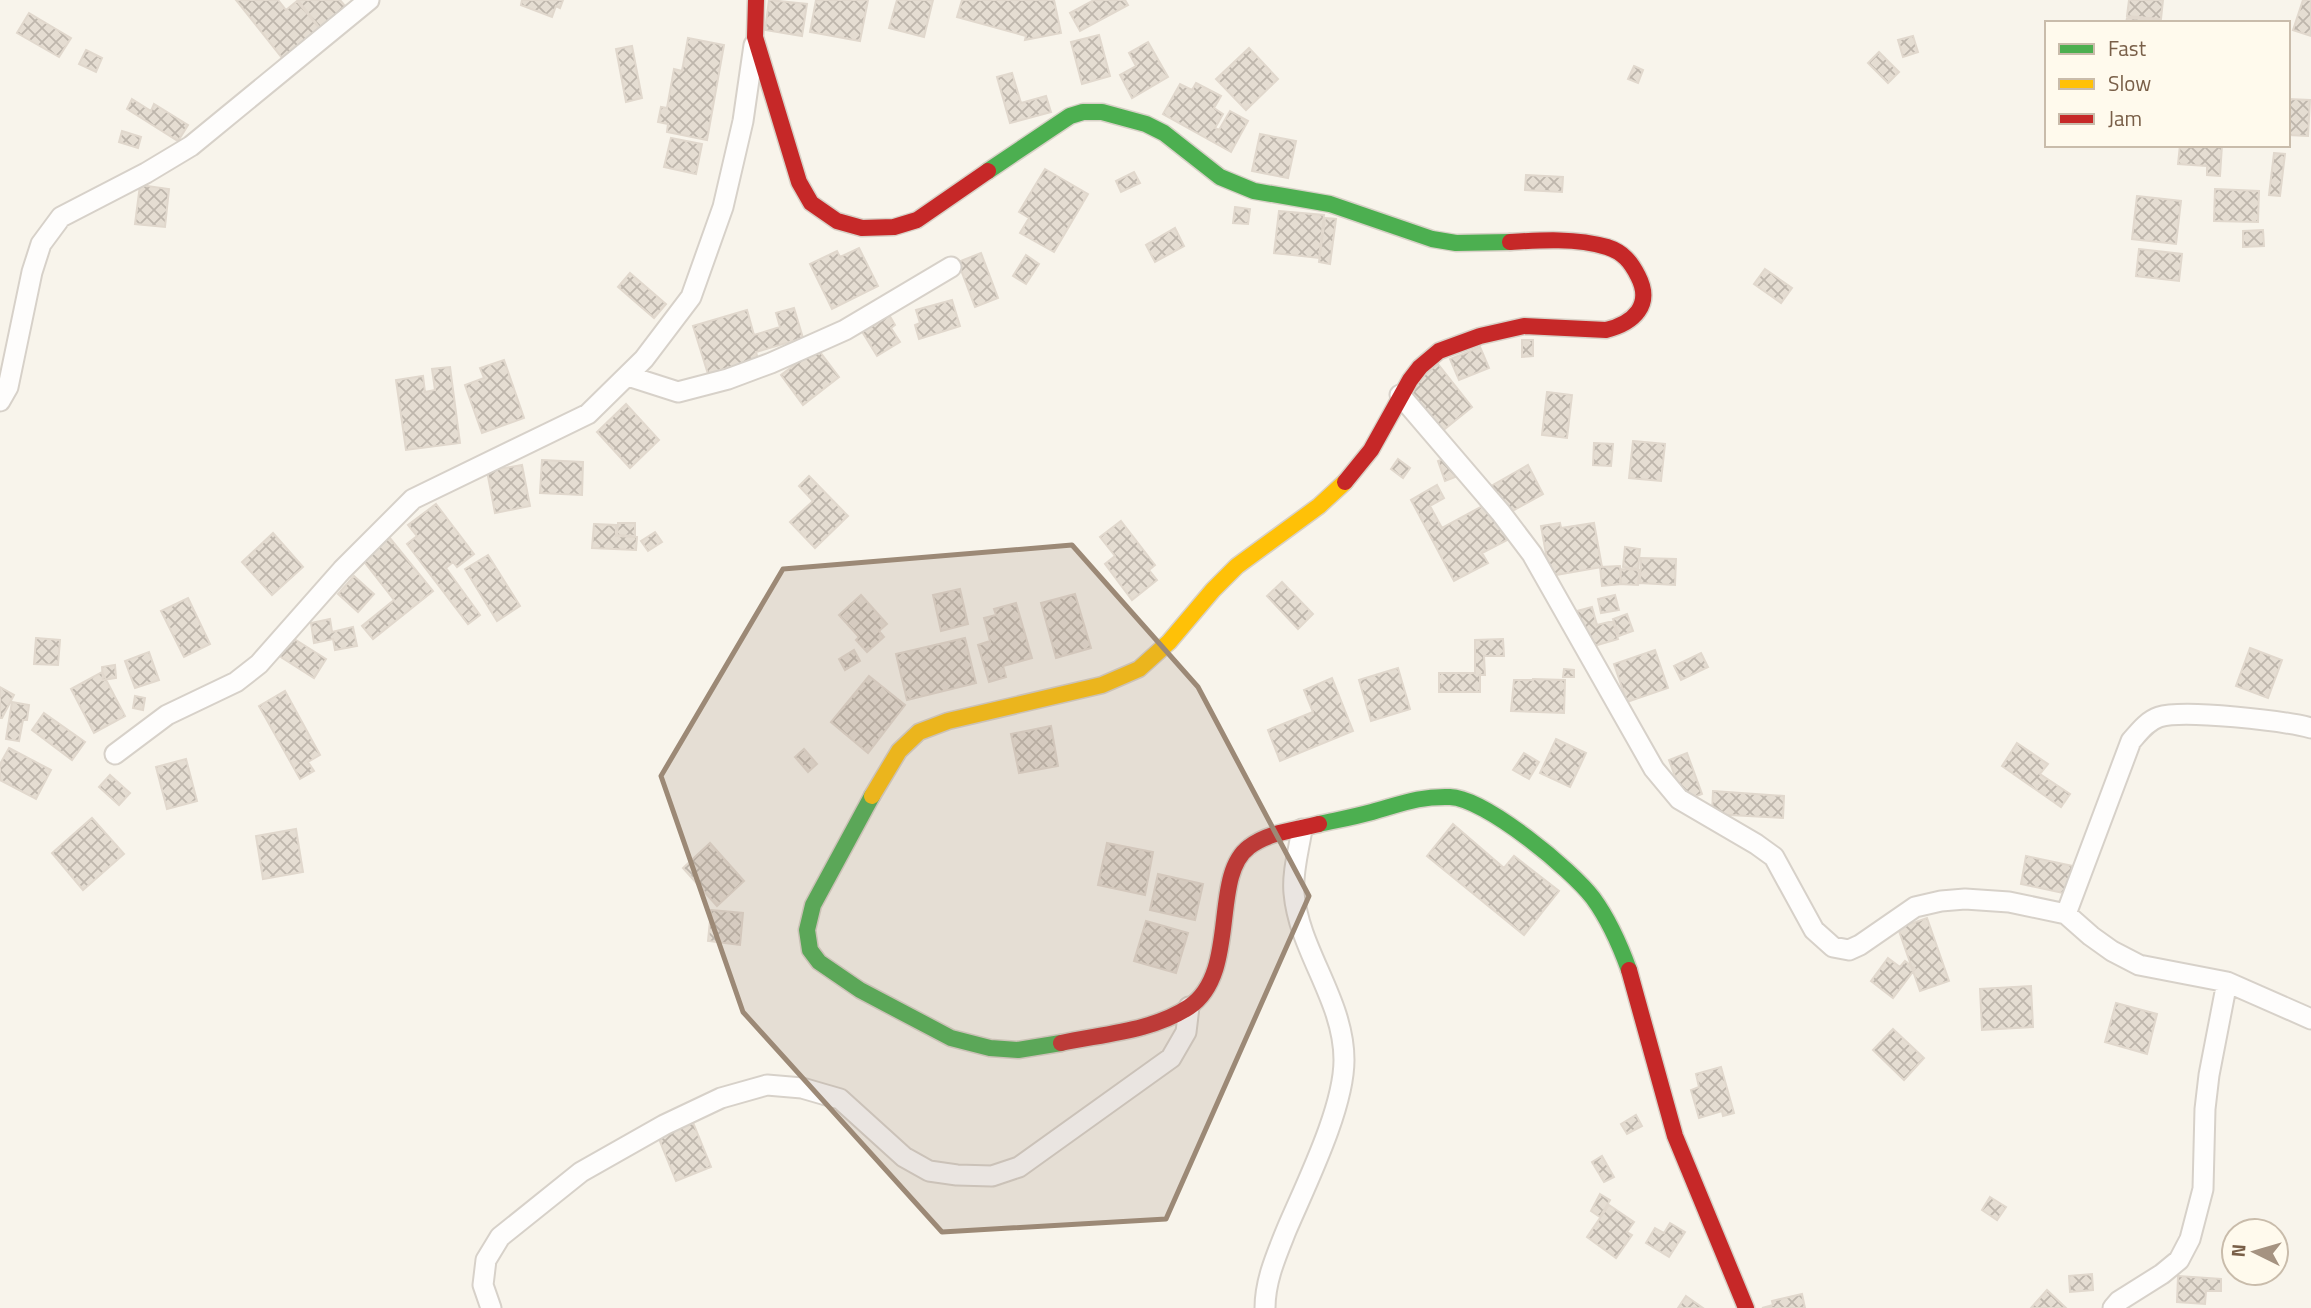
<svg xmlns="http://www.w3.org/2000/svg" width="2311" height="1308" font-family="'Titillium Web',sans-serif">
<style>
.building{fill:url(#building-cross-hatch);stroke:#e1d8cd;stroke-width:2}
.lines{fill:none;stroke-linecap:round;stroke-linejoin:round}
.street-casing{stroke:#d7d1c9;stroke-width:23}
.fast-casing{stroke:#d8d1c7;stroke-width:19}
.slow-casing{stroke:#d8d1c7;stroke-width:19}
.jam-casing{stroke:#d8d1c7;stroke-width:19}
.street{stroke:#fefdfc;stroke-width:19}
.fast{stroke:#4caf50;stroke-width:16}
.slow{stroke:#ffc107;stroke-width:16}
.jam{stroke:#c62828;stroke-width:16}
.marked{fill:#9c8976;fill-opacity:0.2;stroke:#9c8976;stroke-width:5;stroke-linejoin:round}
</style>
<defs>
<pattern id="building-cross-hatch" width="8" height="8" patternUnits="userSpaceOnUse" patternTransform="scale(1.75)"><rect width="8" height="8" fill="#e5ddd2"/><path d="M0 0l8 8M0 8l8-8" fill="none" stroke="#beb6ac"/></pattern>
</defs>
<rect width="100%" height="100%" fill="#f8f4eb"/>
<!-- building -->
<path class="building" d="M236,0H278L286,10L297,1L320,29L283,59Z
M298,0H340L346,7L320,28Z
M522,0H563L560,8L556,6L552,17L521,5Z
M769,0L807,4L802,36L765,30Z
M816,0H868L860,41L810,32Z
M897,0H933L924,37L889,28Z
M962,0H1054L1061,33L1025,40L1026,36L957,17Z
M1094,0H1125L1128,5L1080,31L1070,13Z
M2129,0H2163L2161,19L2127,16Z
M2303,0H2311V36L2293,30Z
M29,13L71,38L59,57L17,33Z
M2127,18L2158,20V23H2126Z
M1099,35L1110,76L1082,84L1071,42Z
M1913,36L1918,52L1903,57L1898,40Z
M688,38L724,45L707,140L667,132L668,124L658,122L661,107L667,108L674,69L682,71Z
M1148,42L1168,77L1132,98L1120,75L1136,66L1129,53Z
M632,46L642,98L626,102L616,49Z
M1249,48L1278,79L1246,110L1216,79Z
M86,50L102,58L96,72L79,64Z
M1879,52L1899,72L1888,83L1868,63Z
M1634,66L1643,70L1638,83L1628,79Z
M1012,73L1021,103L1046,96L1051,112L1010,123L997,77Z
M1196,83L1221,96L1214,108L1223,114L1215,128L1219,130L1230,111L1248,121L1231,152L1163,114L1180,84L1192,90Z
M132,99L151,111L154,104L188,125L178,141L127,109Z
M2288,99L2310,100L2308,136L2288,135Z
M122,131L141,137L138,148L119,142Z
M1260,134L1296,141L1288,178L1252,171Z
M671,138L702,144L696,174L664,167Z
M2180,145H2222L2220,176L2207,175V166L2178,164Z
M2274,153L2285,154L2280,196L2269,195Z
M1045,169L1088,194L1054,252L1020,233L1029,218L1019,212Z
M1134,172L1140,183L1121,192L1116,181Z
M1526,175L1563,177L1562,192L1525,190Z
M140,185L169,189L165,227L135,224Z
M2215,189L2259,191L2258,222L2214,221Z
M2137,196L2181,201L2176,244L2132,239Z
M1235,207L1250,209L1248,224L1233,223Z
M1279,211L1324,215L1319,258L1274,253Z
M1325,218L1336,219L1330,264L1319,262Z
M1175,228L1184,246L1155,262L1146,245Z
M2263,230L2264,246L2243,247V231Z
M859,248L878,286L832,309L810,264L837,251L840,257Z
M2139,249L2182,254L2179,281L2136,276Z
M981,253L998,298L975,307L958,262Z
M1026,255L1039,264L1026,284L1013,276Z
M1765,269L1792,288L1781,303L1754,284Z
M630,273L666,304L654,318L618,287Z
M952,300L960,326L919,339L915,325L920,323L916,310Z
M794,308L803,338L756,352L758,359L708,374L693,326L747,310L754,335L780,327L776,313Z
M885,308L895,325L891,328L900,342L877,356L858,325Z
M1522,340H1533V356L1522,357Z
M1480,347L1489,368L1459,380L1450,359Z
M817,348L839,377L803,405L781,375Z
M504,360L524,418L482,433L465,385L484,378L480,368Z
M1438,364L1472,407L1441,432L1407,388Z
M450,367L460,443L406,450L396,380L423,376L425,392L435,390L432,369Z
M1547,392L1572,395L1567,438L1542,435Z
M626,404L659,440L630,468L597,432Z
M1633,441L1665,444L1661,481L1629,478Z
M1594,443L1613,444L1611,466L1593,465Z
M1451,456L1458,476L1445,481L1438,461Z
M1398,459L1410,468L1403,478L1391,469Z
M542,460L583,462L582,495L540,493Z
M522,465L530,506L495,513L487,471Z
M1528,465L1543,494L1507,514L1491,486Z
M809,476L848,516L815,548L790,522L813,501L799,486Z
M1437,485L1444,498L1430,506L1442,528L1488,503L1507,540L1482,553L1488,563L1454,581L1411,500Z
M436,504L474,554L457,567L453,562L446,568L480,615L468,624L407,544L417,536L408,525Z
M1121,521L1155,565L1149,570L1157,580L1132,600L1105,564L1115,556L1100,537Z
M618,523H635V536L617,535Z
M1560,523L1561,528L1594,523L1602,567L1550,576L1541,526Z
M594,524L616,525V536L637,537L636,550L592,548Z
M655,532L662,542L648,551L641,541Z
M273,533L303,567L272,595L242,562Z
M389,537L433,591L373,639L362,626L394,600L362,559Z
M1625,547L1640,549L1638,569L1623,567Z
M488,555L520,606L497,621L465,569Z
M1641,558L1676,559L1675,585L1640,583Z
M1620,566L1621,584L1602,586L1600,567Z
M1621,569L1639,570L1638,585L1620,584Z
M354,576L374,594L358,612L338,594Z
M1282,582L1313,614L1298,629L1267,596Z
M960,589L968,624L941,631L933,595Z
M1075,594L1091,648L1056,658L1041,603Z
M861,595L887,624L879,631L884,637L867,652L856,640L859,637L839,615Z
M1615,595L1619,610L1601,613L1598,599Z
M188,598L210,644L184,657L161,611Z
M1016,603L1032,658L1003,666L1006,677L989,682L978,645L990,641L984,618L996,615L994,609Z
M1592,607L1597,625L1613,621L1618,639L1587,648L1577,611Z
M1627,614L1633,631L1619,636L1613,619Z
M330,619L332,632L353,627L357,646L335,650L333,639L314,643L311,623Z
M288,635L326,659L314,678L276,654Z
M36,638L60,640L58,665L34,664Z
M965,638L976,683L907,700L896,654Z
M1503,639L1504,656H1484L1485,675H1480V692H1439V673H1475V640Z
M2250,648L2282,660L2268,698L2236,686Z
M854,650L860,661L845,670L839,659Z
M1655,650L1668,688L1627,702L1614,664Z
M149,652L159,680L135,688L125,661Z
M1701,653L1708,667L1681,680L1674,666Z
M115,665L116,678L103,680L102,667Z
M1398,668L1410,709L1371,721L1359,680Z
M1564,669L1574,670V677H1563Z
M102,672L125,716L94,733L71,689Z
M869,676L905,705L868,753L831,722Z
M1332,678L1353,731L1280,761L1268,730L1313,712L1304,690Z
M1533,679L1565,680L1564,713L1511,711L1514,680H1533Z
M0,687L14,695L2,718H0Z
M285,691L320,755L308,762L314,771L300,779L259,706Z
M135,696L145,698L143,710L133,708Z
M12,702L29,705L27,720H23L19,741L6,739Z
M44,713L85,742L72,760L32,730Z
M1051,726L1058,766L1019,773L1011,734Z
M1556,739L1586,753L1570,787L1540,773Z
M2017,743L2048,764L2040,774L2070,794L2061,807L2002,766Z
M9,748L51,770L36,799L0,780V764Z
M804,749L817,764L808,772L795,757Z
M1524,753L1539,762L1529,779L1513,770Z
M1687,753L1702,794L1684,801L1669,760Z
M186,759L197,801L167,809L156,767Z
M110,775L130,793L119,805L99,787Z
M1713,791L1784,796L1783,818L1712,814Z
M92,818L124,854L83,890L52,853Z
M1453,824L1504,868L1514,856L1559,891L1524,935L1427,856Z
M296,829L303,872L263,879L256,836Z
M710,843L744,881L717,906L683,868Z
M1107,843L1153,852L1145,895L1098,885Z
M2026,856L2073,866L2068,894L2021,884Z
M1158,874L1203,884L1195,920L1150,910Z
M711,910L743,913L740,945L708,941Z
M1927,918L1949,981L1920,991L1898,928Z
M1146,921L1188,933L1176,973L1134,961Z
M1888,958L1900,967L1905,961L1915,969L1893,998L1871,981Z
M2031,986L2033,1027L1982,1030L1980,989Z
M2116,1003L2157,1014L2147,1054L2105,1042Z
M1893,1029L1924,1058L1904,1080L1873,1050Z
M1721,1067L1734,1113L1723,1116L1722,1111L1699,1118L1691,1090L1699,1087L1696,1074Z
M690,1115L711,1167L676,1181L655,1129Z
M1636,1115L1642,1126L1627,1134L1621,1124Z
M1602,1156L1614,1177L1604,1182L1592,1162Z
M1600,1194L1610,1200L1600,1217L1591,1211Z
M1990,1197L2006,1207L1997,1220L1982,1210Z
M1609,1205L1634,1222L1627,1232L1632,1235L1616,1258L1587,1237Z
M1670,1223L1685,1232L1669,1257L1646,1243L1655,1228L1664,1233Z
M2092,1274L2093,1290L2070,1292L2069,1276Z
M2178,1276L2221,1279V1291H2206L2205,1304L2177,1302Z
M2047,1290L2066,1308H2031Z
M1802,1294L1805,1308H1762L1773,1305L1772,1301Z
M1686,1296L1703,1308H1678Z"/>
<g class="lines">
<defs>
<path id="street" d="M628,376L678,392L728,379L771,363L845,330L951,267
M1400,395L1501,513L1532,554L1654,769L1679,799L1756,844L1774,857L1814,930L1833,947L1849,950L1860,945L1915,907L1941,901L1965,899L2009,902L2066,914L2091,936L2112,951L2139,965L2227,982L2311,1019
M0,401L8,387L32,272L41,244L61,217L146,173L191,146L369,0
M115,754L167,715L236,682L259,664L342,570L413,499L588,414L644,359L691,297L723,207L743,121L754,45
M2066,914L2131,741C2139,732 2147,721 2159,717C2184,709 2285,721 2311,728
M491,1308L483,1285L486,1260L500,1237L581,1172L664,1125L721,1098L767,1085L802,1088L840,1099L904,1157L929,1171L957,1175L992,1176L1019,1167L1171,1058L1186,1032L1189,1007
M1265,1308C1265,1281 1276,1256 1286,1231C1305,1186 1344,1109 1344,1060C1344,1000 1299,951 1294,893C1292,873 1299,849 1302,829
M2113,1308L2119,1301L2162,1274L2179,1260L2190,1239L2203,1189L2205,1109L2209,1075L2227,982"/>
<path id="fast" d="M988,171L1070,116L1083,112H1102L1146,124L1164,133L1220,177L1254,191L1330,204L1432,239L1456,243L1510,242
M872,796L813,905L807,930L810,950L819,962L860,990L951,1038L990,1048L1018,1050L1061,1043
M1319,824C1337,820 1354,817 1372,812C1401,804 1419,796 1450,797C1485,798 1572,870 1593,898C1609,920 1620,945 1629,970"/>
<path id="slow" d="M872,796L899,751L919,732L948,721L1102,685L1139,669L1169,642L1213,590L1237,566L1319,506L1345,482"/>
<path id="jam" d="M756,0L755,37L799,182L811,203L837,221L862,228L894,227L917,220L988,171
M1345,482L1371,450L1410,380L1420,367L1439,351L1480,336L1524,326L1606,330C1634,323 1653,305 1638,276C1631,262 1623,252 1607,247C1576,238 1542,240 1510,242
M1629,970L1675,1136L1746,1308
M1061,1043C1103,1034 1153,1031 1189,1007C1240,973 1210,876 1249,847C1268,832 1296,830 1319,824"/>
</defs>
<!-- street casing -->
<use href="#street" class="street-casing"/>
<!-- fast casing -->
<use href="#fast" class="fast-casing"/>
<!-- slow casing -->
<use href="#slow" class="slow-casing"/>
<!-- jam casing -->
<use href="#jam" class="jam-casing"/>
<!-- street -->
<use href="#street" class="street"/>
<!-- fast -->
<use href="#fast" class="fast"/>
<!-- slow -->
<use href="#slow" class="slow"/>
<!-- jam -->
<use href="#jam" class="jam"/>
</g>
<!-- marked area -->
<path class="marked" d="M1072,545L1198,687L1309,896L1166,1219L942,1232L743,1012L661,776L783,569Z"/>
<!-- legend -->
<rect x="2045" y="21" width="245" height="126" fill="#fffaed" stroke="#c9bcab" stroke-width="2"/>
<rect x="2059" y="44" width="35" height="10" fill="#4caf50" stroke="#c9bcab" stroke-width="2"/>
<text x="2108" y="56" font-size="21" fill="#795f48">Fast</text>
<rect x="2059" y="79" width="35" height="10" fill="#ffc107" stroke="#c9bcab" stroke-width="2"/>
<text x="2108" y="91" font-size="21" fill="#795f48">Slow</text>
<rect x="2059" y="114" width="35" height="10" fill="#c62828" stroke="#c9bcab" stroke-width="2"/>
<text x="2108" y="126" font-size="21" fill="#795f48">Jam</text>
<!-- north arrow -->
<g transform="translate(2255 1252) rotate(275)"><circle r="33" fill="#fffaed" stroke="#c9bcab" stroke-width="2"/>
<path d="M0-5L12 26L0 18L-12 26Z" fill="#a59381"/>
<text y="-10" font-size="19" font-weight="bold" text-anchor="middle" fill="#795f48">N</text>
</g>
</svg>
